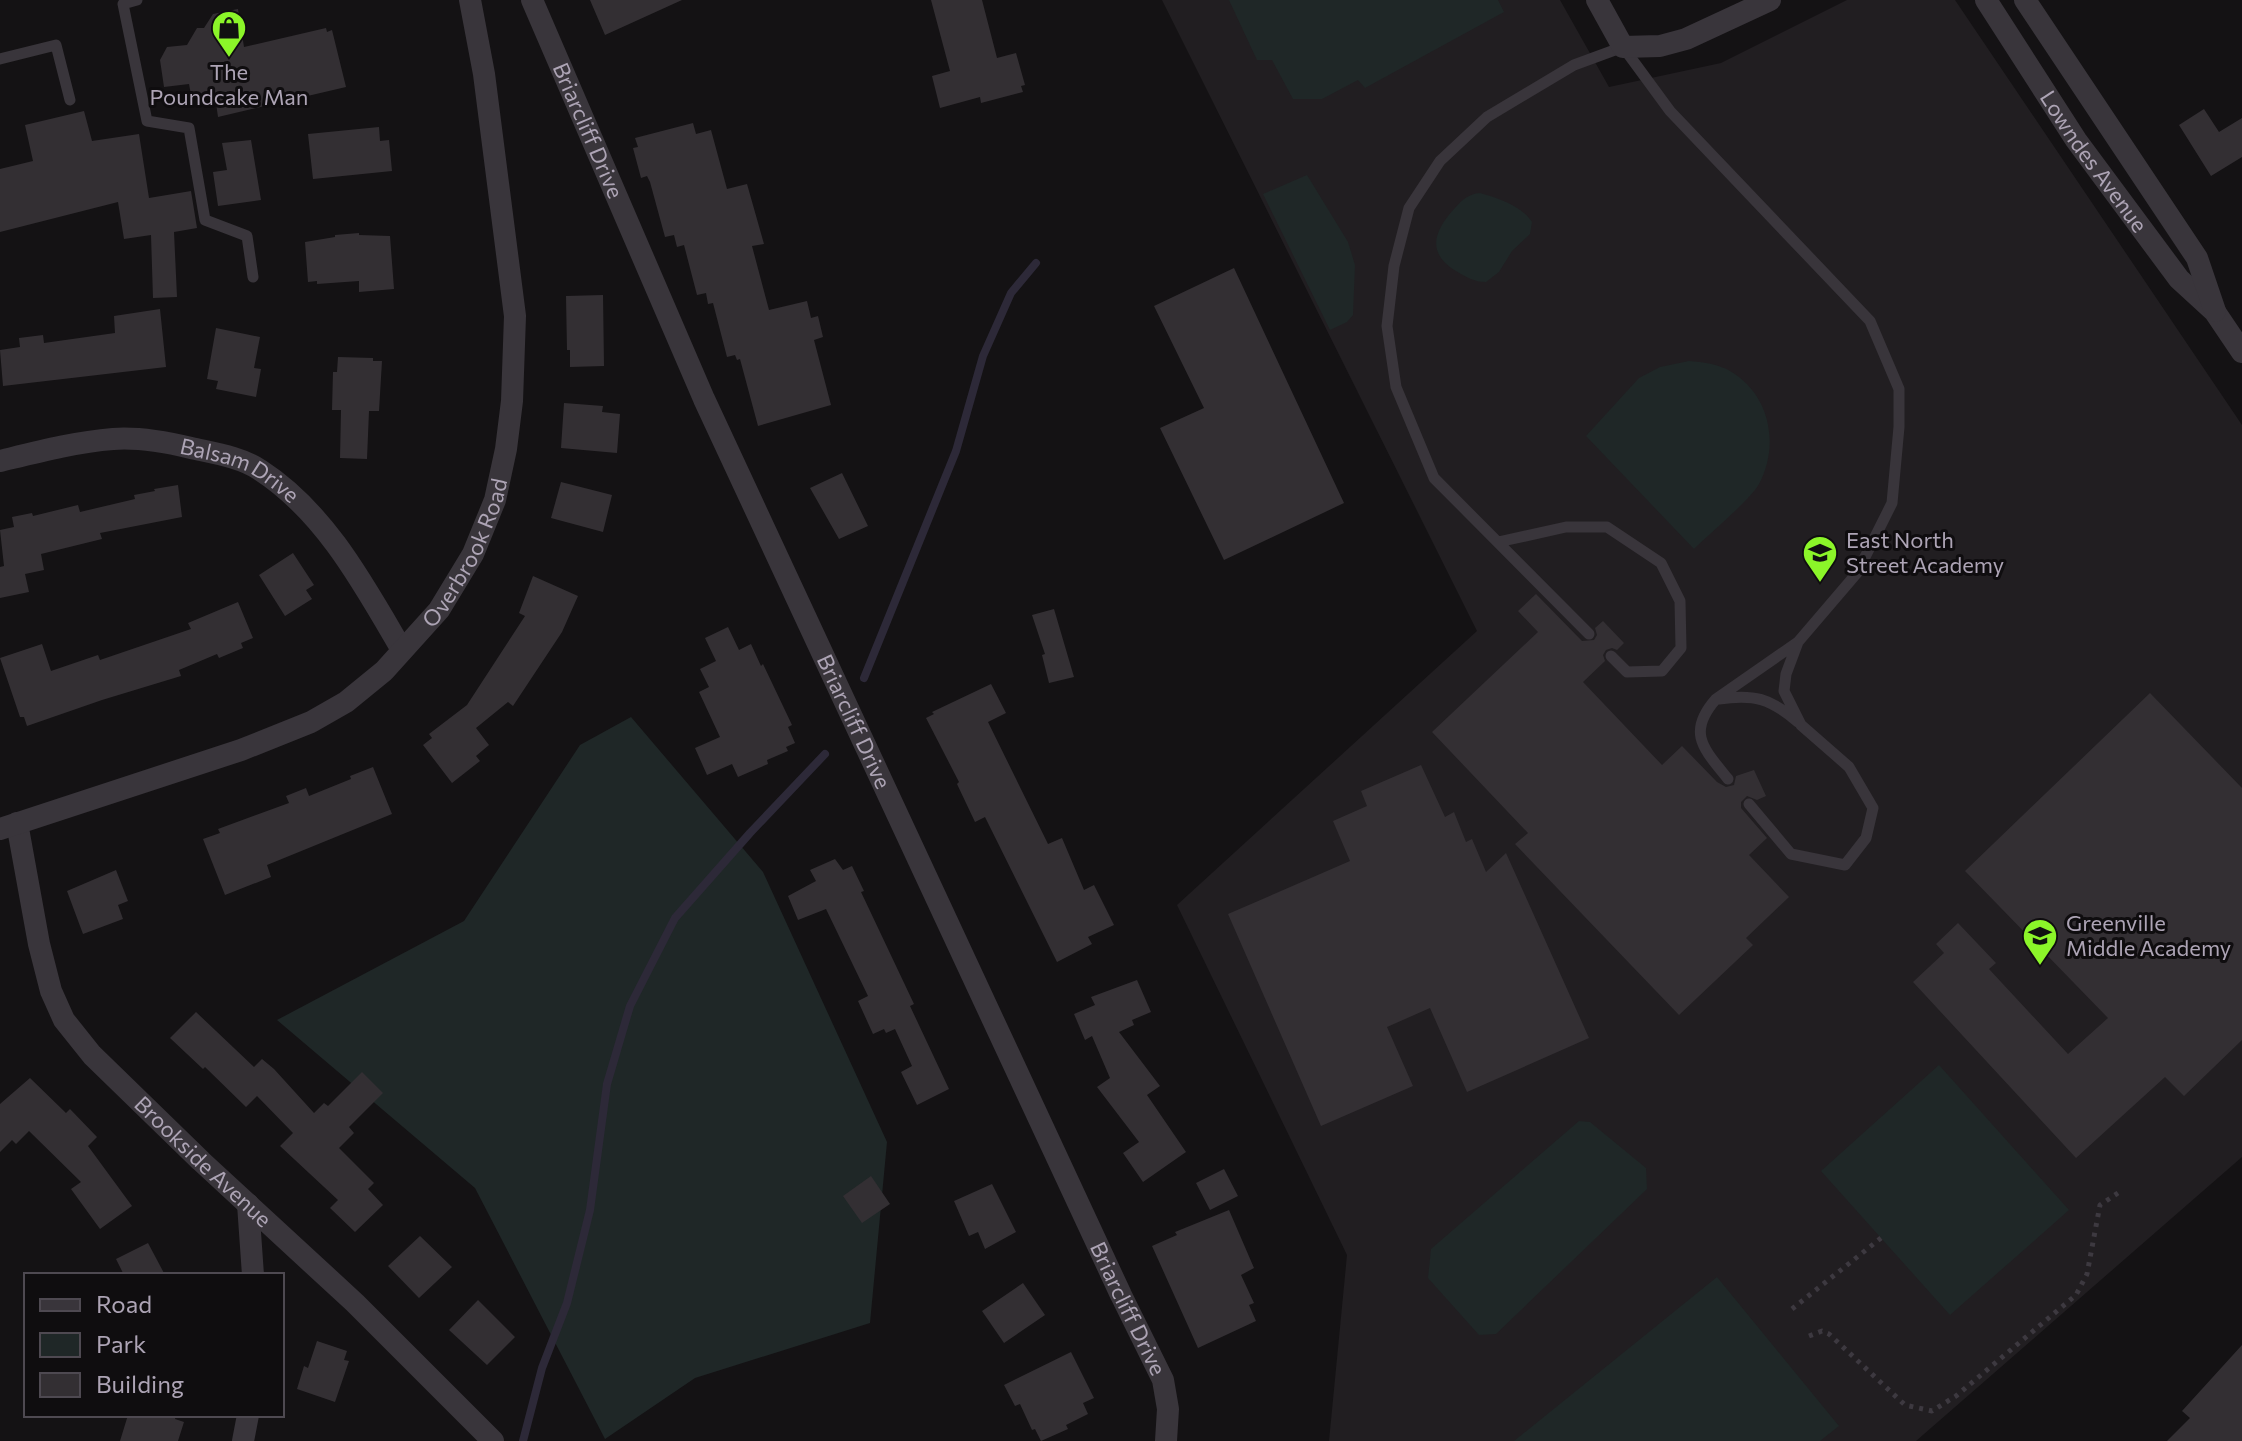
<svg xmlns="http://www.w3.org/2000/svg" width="2242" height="1441" font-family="Commissioner,sans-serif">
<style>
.built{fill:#211e21}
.green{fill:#1f2727}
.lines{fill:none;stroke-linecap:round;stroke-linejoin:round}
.stream{stroke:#2d2938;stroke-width:8}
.building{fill:#332f33}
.path{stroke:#3d3940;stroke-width:5;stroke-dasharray:4 6;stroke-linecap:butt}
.lane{stroke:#39353b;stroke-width:11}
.street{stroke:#39353b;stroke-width:22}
.labels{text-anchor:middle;stroke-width:6;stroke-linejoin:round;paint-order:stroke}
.poi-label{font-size:22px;fill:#ada4b5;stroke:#0f0d0f;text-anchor:start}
.street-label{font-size:22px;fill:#ada4b5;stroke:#0f0d0f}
</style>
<rect width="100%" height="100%" fill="#141214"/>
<!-- built -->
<path class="built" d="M1162,0H1560L1609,87L1721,63L1847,0H1955L2242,425V1157L1916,1441H1329L1347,1255L1177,905L1477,631Z"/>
<!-- green -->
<path class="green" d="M1229,0H1498L1504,12L1365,88L1358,80L1322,99H1293L1272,60H1257Z
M1307,175L1348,242L1355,265L1353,315L1347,322L1330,330L1263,194Z
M1480,193C1498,198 1522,206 1532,222L1530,234L1512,251L1499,272L1486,282C1474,282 1466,277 1456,271C1426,253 1434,231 1454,209C1462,200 1468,194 1480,193Z
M1689,361C1703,362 1718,364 1730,371C1770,394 1780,445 1759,484C1751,499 1708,535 1694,549L1586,436L1639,378L1660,367Z
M631,717L763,872L887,1142L870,1323L695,1378L605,1439L475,1188L277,1020L464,921L580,745Z
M1939,1065L2069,1210L1950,1315L1821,1171Z
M1579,1121L1590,1122L1646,1168L1647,1189L1496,1334L1479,1335L1428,1278L1431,1249Z
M1717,1277L1839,1426L1820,1441H1514Z"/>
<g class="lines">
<!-- stream -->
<path class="stream" d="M864,678L956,451L983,356L1011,293L1036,263
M523,1441L542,1368L567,1303L590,1210L607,1084L630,1006L675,918L750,833L825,754"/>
</g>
<!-- building -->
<path class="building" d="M590,0H682L605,35Z
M931,0H982L997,58L1016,53L1025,85L1021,86L1023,92L981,103L980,97L940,108L932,76L950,71Z
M238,9L244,47L326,28L327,32L332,30L346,87L218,117L215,96L192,100L189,84L164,87L160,60L167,47L187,45L197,28H204L213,14Z
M2204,109L2219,132L2242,118V157L2211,176L2179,125Z
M84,111L92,141L139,134L149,198L191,191L197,228L174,232L177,297L153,298L151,235L124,239L118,202L0,232V169L33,161L25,125Z
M693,123L696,134L711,130L727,189L747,184L764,244L752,246L769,310L807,301L811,318L818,316L823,337L814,340L831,405L758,426L740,359L737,360L735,355L727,357L713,303L708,304L706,293L697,295L684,245L677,247L674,235L665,237L650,182L647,176L641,178L633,148L638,147L635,138Z
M379,127L380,141L389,140L392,171L313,179L308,134Z
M251,140L261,200L218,206L213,172L227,170L222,143Z
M359,233V235L390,236L394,289L359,292V281L317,284V281L308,282L305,242L335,237V235Z
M1234,268L1344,503L1224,560L1160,428L1204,408L1154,306Z
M603,295L604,366L570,367V350H567L566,296Z
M160,309L166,367L3,386L0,350L20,347L19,338L43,335L44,343L115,333L114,316Z
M216,328L260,337L254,368L261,369L256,397L216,389L218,381L207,379Z
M338,357L373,358V361H382L379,411H369L367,459L340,458L341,410H332L333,372H337Z
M564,403L603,406L602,412L620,414L617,453L561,448Z
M842,473L868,526L839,539L810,488Z
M561,482L612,495L603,532L551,518Z
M178,485L182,517L100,533L102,539L41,554L44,570L25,574L29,592L0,598V567L4,566L0,530L14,527L12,517L32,513L33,516L78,505L80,512L135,499L134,495L155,491L154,489Z
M293,553L314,585L306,590L312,599L285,616L259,575Z
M533,576L578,596L562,632L513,706L508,702L476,728L489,745L476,756L480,761L452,783L423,745L432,738L429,734L467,705L525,616L519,613Z
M1536,594L1582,641L1594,640L1597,635L1595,628L1603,621L1624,643L1617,650L1612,648L1606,650L1603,655L1605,661L1583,682L1662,765L1682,746L1717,782L1726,787L1734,785L1736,776L1754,770L1766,796L1757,800L1747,796L1741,802V808L1767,838L1749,855L1789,897L1746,938L1753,945L1679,1015L1515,844L1528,833L1432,732L1538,632L1518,611Z
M238,602L253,638L241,643L243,648L219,658L217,654L179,670L181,676L102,700L27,726L24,717H20L0,658L42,644L51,671L98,655L100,660L191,629L188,623Z
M1054,609L1074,677L1049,683L1042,655L1045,654L1032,615Z
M728,627L739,650L751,644L761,666L763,664L792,725L788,727L795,743L786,747L788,751L767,760L768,764L738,777L732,764L707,775L695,748L720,737L699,692L709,687L700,669L716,661L705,638Z
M991,684L1006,713L988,722L1048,844L1062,838L1084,890L1094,885L1114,925L1088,937L1092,944L1057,962L985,817L975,822L957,784L959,782L926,718L934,714L932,712Z
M2150,693L2242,788V1040L2184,1096L2165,1077L2076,1158L1913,982L1944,953L1936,944L1958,923L1996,963L1989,969L2068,1054L2108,1018L1965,871Z
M1421,765L1445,817L1454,812L1466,842L1472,839L1486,872L1506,853L1589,1038L1467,1092L1430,1008L1387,1027L1413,1086L1321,1126L1228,914L1350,861L1333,821L1367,806L1361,791Z
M373,767L392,814L267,865L271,877L225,895L203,839L220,833L218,829L289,803L286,796L306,788L309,796L351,779L350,776Z
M835,859L843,870L852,866L864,891L861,892L914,1004L910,1006L949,1089L917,1105L901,1072L912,1066L895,1029L886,1033L884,1029L873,1034L858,1001L868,996L826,909L798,920L788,896L816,881L810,870Z
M116,870L128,901L118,905L123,919L83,934L67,891Z
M1137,980L1151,1012L1132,1020L1134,1025L1119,1032L1160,1086L1147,1095L1186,1152L1143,1182L1123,1153L1139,1142L1097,1087L1110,1078L1092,1036L1085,1040L1074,1014L1095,1005L1091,997Z
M196,1012L254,1067L262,1059L274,1069L314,1113L324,1103L328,1106L362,1072L383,1093L349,1127L354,1133L339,1148L374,1183L368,1189L383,1205L355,1232L330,1208L338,1200L280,1146L293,1133L257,1096L246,1107L205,1067L203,1069L170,1038Z
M30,1078L66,1113L70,1109L97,1137L88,1146L132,1206L100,1229L71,1189L81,1182L29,1131L16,1144L12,1140L0,1152V1104Z
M1224,1169L1238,1196L1210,1210L1196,1183Z
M871,1176L890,1204L862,1223L843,1196Z
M992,1184L1016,1232L985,1249L978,1232L969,1236L954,1201Z
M1229,1210L1254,1268L1241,1275L1254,1303L1249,1305L1256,1321L1198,1348L1152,1246L1177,1235L1175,1232Z
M420,1236L452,1267L419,1298L388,1266Z
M148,1243L165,1275H124L116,1259Z
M1023,1283L1045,1315L1004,1343L982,1311Z
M478,1300L515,1337L487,1365L449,1330Z
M317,1341L347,1351L344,1360L349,1361L335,1402L297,1389L304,1366L308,1368Z
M2242,1345V1441H2167L2190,1418L2182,1411Z
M1071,1352L1094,1398L1083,1403L1088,1414L1066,1425L1068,1429L1041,1441L1035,1429L1032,1430L1020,1404L1015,1406L1004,1385Z
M128,1415H176L175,1419L184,1422L178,1441H120Z"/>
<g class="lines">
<!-- path -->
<path class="path" d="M1792,1309L1881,1238
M1809,1336L1822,1331L1829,1334L1905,1405L1932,1411L1956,1396L2076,1295L2087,1274L2100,1205L2118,1193"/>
<!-- lane -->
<path class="lane" d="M137,0L123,4L147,121L189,128L205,220L247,236L253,277
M0,59L56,45L70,100
M1498,542L1566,527H1607L1661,563L1680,601L1681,648L1662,671L1627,672L1611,656
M1589,634L1434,478L1396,387L1387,326L1394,266L1409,208L1440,161L1487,117L1574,65L1623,47L1670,111L1870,321L1899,389V427L1892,503L1857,573L1798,642
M1719,699C1754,694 1770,698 1798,722
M1728,779C1704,749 1686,733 1716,699L1798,642L1786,674L1784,691L1801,725L1849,767L1873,808L1866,838L1845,865L1791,854L1749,804"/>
<!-- street -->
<g class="street">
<path id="s1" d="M532,0L704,399L1121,1295L1163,1380L1168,1409L1166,1441"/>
<path d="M1597,0L1623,47L1660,46L1686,39L1770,0"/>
<path id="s2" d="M1986,0L2076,140L2179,279L2215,312L2242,352"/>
<path d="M2025,0L2197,258L2215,311"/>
<path id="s3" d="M0,461C37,452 75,442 113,439C139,437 166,442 191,448C213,453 241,457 260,470C325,512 364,585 402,650"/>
<path id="s4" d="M17,823L39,944L51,991L64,1020L92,1055L201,1161L355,1303L493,1441"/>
<path id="s5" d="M0,829L241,750L311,722L346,702L384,671L439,610L473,554L495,500L506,449L512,401L515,316L484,74L470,0"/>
<path d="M248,1204L253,1275"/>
<path d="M243,1441L248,1415"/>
</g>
</g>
<!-- icons -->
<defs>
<symbol id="shop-pin" viewBox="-11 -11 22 30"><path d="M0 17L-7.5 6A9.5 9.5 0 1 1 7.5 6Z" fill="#8bf529" stroke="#0f0d0f"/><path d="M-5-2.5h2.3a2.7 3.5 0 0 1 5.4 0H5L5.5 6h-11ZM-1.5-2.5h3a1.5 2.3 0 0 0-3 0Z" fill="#111"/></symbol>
<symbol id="school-pin" viewBox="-11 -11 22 30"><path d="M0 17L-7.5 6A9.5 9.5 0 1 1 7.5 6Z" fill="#8bf529" stroke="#0f0d0f"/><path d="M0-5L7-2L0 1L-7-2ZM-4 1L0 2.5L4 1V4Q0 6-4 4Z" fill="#111"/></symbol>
</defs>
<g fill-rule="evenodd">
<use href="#shop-pin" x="209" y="8" width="40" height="54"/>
<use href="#school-pin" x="1800" y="533" width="40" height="54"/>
<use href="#school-pin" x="2020" y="916" width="40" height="54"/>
</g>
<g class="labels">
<!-- poi labels -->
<g class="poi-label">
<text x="229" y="80" text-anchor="middle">The<tspan x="229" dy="25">Poundcake Man</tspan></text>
<text x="1846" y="548">East North<tspan x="1846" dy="25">Street Academy</tspan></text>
<text x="2066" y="931">Greenville<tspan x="2066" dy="25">Middle Academy</tspan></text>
</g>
<!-- street labels -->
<g class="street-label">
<text dy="8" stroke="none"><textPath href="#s1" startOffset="142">Briarcliff Drive</textPath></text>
<text dy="8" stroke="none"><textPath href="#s2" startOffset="194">Lowndes Avenue</textPath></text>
<text dy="8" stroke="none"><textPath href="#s3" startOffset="248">Balsam Drive</textPath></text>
<text dy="8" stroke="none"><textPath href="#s5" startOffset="564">Overbrook Road</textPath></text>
<text dy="8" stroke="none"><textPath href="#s1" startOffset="790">Briarcliff Drive</textPath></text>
<text dy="8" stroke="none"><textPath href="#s4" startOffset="402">Brookside Avenue</textPath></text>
<text dy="8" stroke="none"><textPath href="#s1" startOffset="1438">Briarcliff Drive</textPath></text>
</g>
</g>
<!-- legend -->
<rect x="24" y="1273" width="260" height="144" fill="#0f0d0f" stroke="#4e4951" stroke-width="2"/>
<rect x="40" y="1299" width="40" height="12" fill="#39353b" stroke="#4e4951" stroke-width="2"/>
<text x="96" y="1313" font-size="24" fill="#ada4b5">Road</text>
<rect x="40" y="1333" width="40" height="24" fill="#1f2727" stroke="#4e4951" stroke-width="2"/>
<text x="96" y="1353" font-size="24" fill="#ada4b5">Park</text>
<rect x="40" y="1373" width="40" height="24" fill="#332f33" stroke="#4e4951" stroke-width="2"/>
<text x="96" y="1393" font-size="24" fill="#ada4b5">Building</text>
</svg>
